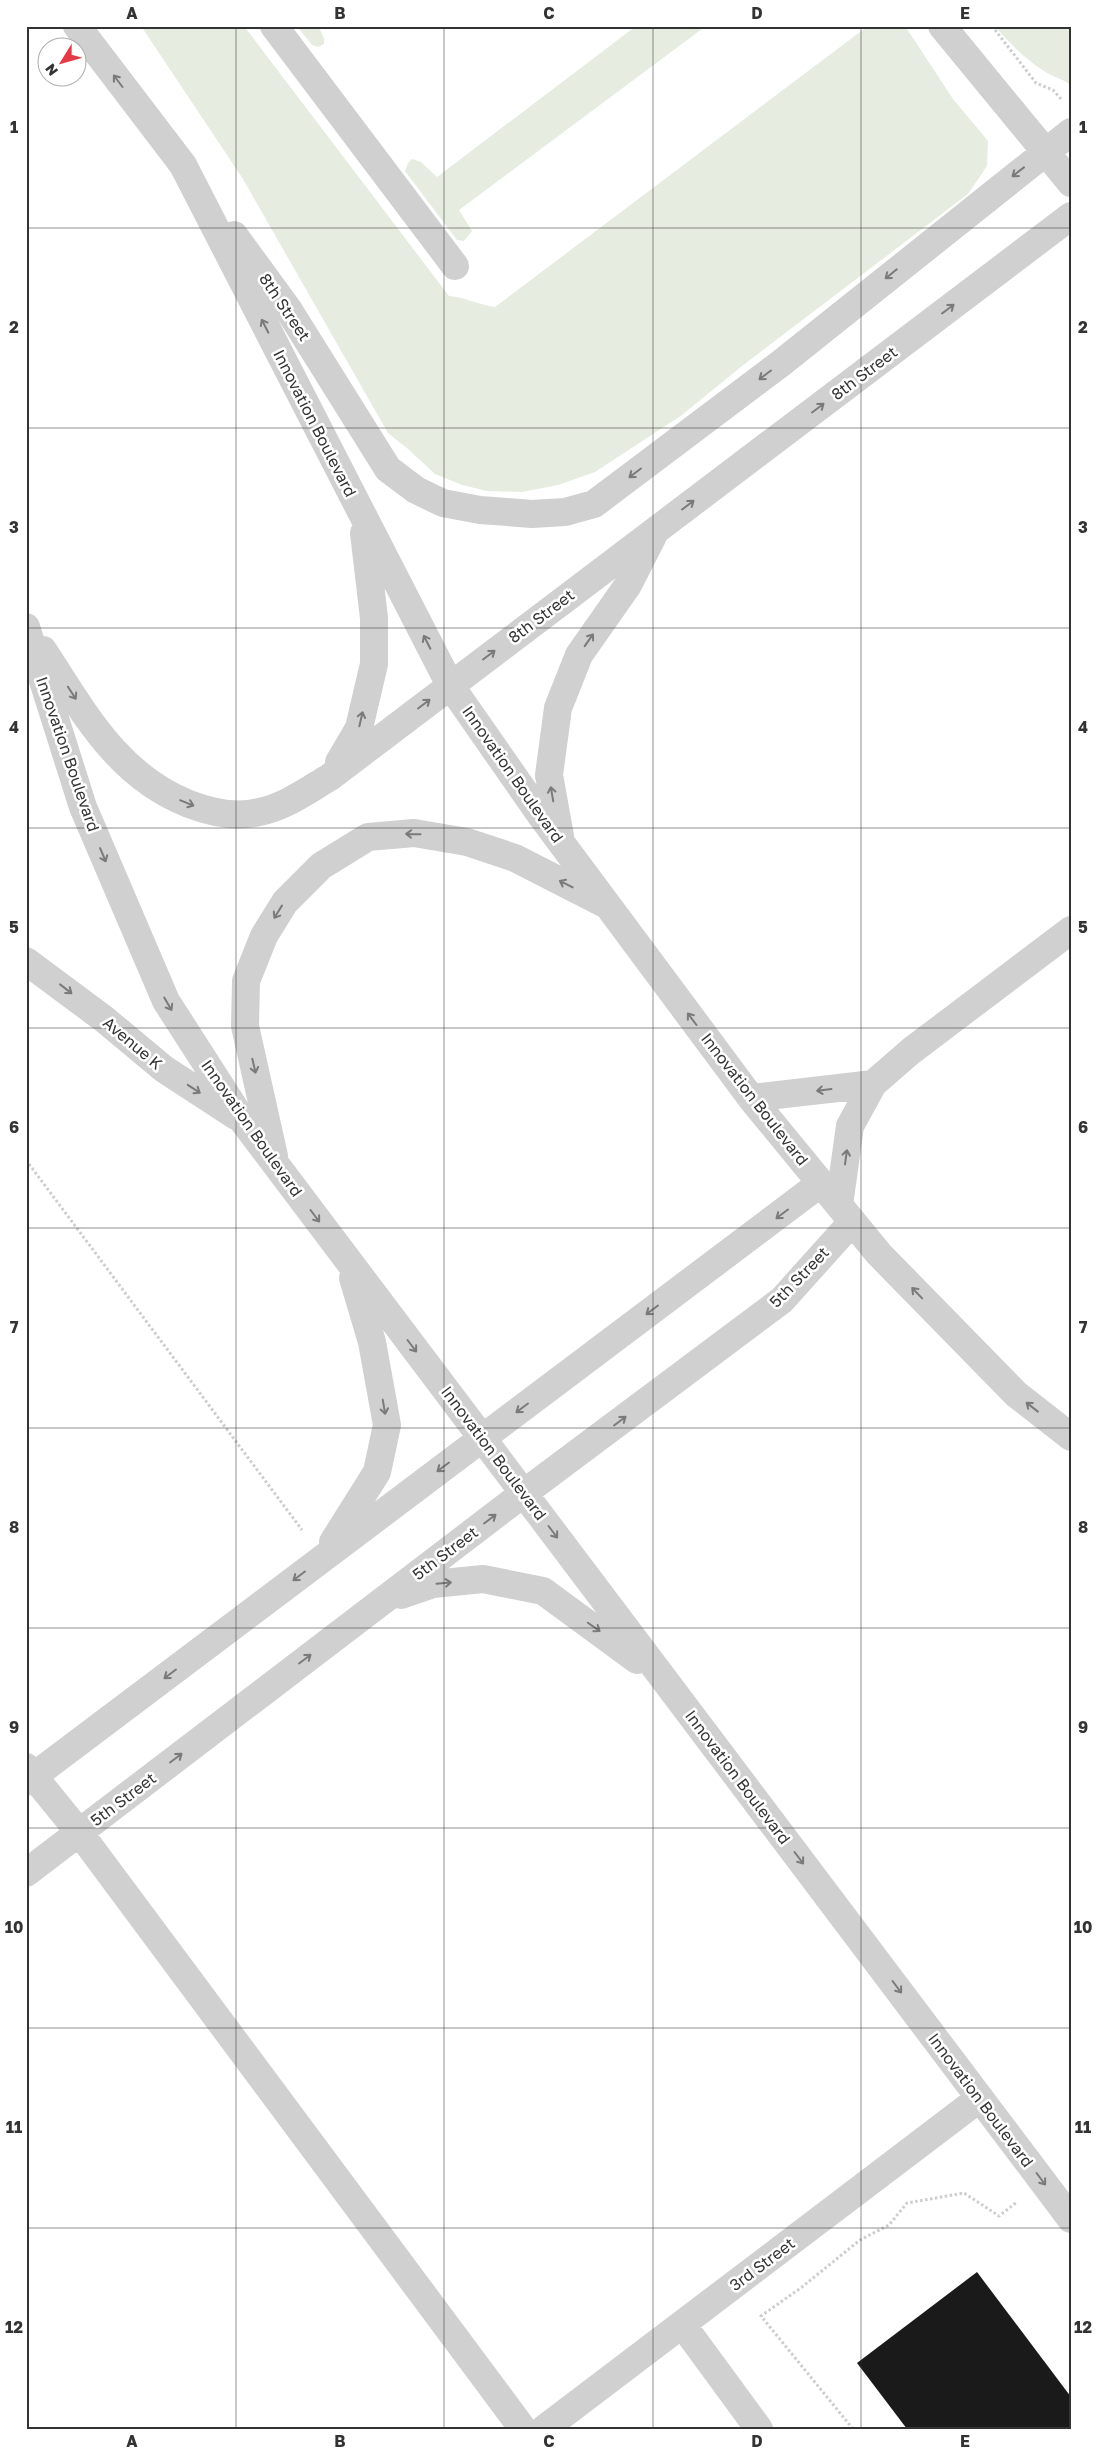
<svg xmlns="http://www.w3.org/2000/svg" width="1097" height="2455" font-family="'Golos Text',sans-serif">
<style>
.green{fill:#e6ecdf}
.building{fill:#1a1a1a}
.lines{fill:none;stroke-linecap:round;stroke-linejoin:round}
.path{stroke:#cdcdcd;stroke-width:3;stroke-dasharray:2.5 2.5;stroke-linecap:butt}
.minor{stroke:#d0d0d0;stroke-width:28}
.oneway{stroke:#7a7a7a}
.grid{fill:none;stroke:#333;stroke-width:1;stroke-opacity:0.55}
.labels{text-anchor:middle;stroke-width:5;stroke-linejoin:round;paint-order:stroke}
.street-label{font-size:16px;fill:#333;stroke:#fff}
.neatline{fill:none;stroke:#333;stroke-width:2}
.grid-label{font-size:16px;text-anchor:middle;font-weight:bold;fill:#333}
</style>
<rect width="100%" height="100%" fill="#fff"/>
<!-- green -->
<path class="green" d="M141,26H244L449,296C465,297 479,305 495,307L868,26H905L953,99L988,141L987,166L968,194L742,366L682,415L595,472L558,485L522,492L487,491L462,485L435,474L408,449L388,433L243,179Z
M297,26H318L324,38V44L318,47L312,45Z
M636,26H706L459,210L472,231L464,241L457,240L405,171L408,163L412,159L421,162L437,177Z
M995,26H1071V86C1065,79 1052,77 1044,71C1025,59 1009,43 995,26Z"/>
<!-- building -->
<path class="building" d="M977,2272L1071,2397V2429H907L857,2363Z"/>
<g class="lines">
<!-- path -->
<path class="path" d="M992,26L1036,83L1053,90L1062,100
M26,1160L302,1530
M853,2429L761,2316L802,2287L860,2240L889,2225L907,2203L964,2193L999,2216L1017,2202"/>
<!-- minor -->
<path class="minor" d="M77,26L183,165L450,685L542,817L751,1098L879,1254L1016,1394L1071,1437
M274,26L455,266
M942,26L1071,183
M234,235L288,309L388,469L416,490L443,503L480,510L532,514L565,512L594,504L780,364L1071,132
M26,627L83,807L166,1001L243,1121L1071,2219
M43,650C84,712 116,775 189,804C210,812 236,818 259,812C285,807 308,790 330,777L1071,216
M339,762L359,728L374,664V618L364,533
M560,836L549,775L558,708L579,655L628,585L653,536
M26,961L104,1019L164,1069L236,1116
M751,1098L873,1084
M274,1156L245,1026L246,981L264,936L285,902L321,866L368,837L414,833L467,842L515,858L603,903
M839,1205L850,1126L873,1084L911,1051L1071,930
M333,1542L377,1472L387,1425L372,1342L353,1278
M401,1595L433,1584L483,1579L543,1591L637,1660
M26,1767L79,1832L523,2429
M26,1782L821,1183
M26,1873L524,1493L782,1300L852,1222
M682,2324L759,2429
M544,2429L980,2098"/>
</g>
<!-- one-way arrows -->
<defs><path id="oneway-shaft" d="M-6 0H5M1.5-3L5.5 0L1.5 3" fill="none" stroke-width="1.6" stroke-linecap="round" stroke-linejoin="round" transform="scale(1.25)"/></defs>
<g class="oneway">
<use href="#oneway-shaft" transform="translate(118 81) rotate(-127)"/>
<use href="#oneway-shaft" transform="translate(1018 172) rotate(142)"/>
<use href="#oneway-shaft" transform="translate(891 274) rotate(141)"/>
<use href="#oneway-shaft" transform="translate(948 309) rotate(-37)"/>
<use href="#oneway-shaft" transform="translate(265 326) rotate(-117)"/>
<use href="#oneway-shaft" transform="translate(765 375) rotate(143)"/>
<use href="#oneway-shaft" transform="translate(818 408) rotate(-37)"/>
<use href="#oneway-shaft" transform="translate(635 473) rotate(143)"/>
<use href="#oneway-shaft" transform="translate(688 505) rotate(-37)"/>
<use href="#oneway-shaft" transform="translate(589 640) rotate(-55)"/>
<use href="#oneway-shaft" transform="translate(427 642) rotate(-117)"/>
<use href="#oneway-shaft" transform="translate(489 655) rotate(-37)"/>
<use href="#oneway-shaft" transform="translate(72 693) rotate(57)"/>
<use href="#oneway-shaft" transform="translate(424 704) rotate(-37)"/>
<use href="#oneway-shaft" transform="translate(361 719) rotate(-77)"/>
<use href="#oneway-shaft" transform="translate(552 794) rotate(-100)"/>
<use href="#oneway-shaft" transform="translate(187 803) rotate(22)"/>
<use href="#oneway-shaft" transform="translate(413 834) rotate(-179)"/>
<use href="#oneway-shaft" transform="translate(103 855) rotate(67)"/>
<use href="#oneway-shaft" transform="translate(566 884) rotate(-153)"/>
<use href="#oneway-shaft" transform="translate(278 912) rotate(122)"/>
<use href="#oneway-shaft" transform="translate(66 989) rotate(38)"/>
<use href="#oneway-shaft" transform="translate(168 1004) rotate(60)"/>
<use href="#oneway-shaft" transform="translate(692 1019) rotate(-127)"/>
<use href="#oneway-shaft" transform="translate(254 1066) rotate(77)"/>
<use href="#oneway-shaft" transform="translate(194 1089) rotate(33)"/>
<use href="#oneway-shaft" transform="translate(824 1090) rotate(173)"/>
<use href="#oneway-shaft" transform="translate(846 1157) rotate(-82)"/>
<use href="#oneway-shaft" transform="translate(782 1214) rotate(143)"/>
<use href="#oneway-shaft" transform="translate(315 1216) rotate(53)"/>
<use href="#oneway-shaft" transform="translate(917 1293) rotate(-134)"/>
<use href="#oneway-shaft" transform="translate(652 1310) rotate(143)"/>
<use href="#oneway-shaft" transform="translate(412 1346) rotate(53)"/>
<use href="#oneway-shaft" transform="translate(384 1407) rotate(80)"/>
<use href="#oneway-shaft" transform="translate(1032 1407) rotate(-142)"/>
<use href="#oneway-shaft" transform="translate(522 1408) rotate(143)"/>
<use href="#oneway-shaft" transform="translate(620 1421) rotate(-37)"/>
<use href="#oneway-shaft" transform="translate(443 1467) rotate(143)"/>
<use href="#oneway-shaft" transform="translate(490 1519) rotate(-37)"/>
<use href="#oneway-shaft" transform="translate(553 1532) rotate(53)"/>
<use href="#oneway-shaft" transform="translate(299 1576) rotate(143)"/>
<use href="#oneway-shaft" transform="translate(444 1583) rotate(-5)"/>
<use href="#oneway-shaft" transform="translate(594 1627) rotate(35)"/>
<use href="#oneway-shaft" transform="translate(305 1659) rotate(-37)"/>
<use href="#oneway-shaft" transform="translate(170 1674) rotate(143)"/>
<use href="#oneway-shaft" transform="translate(176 1758) rotate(-37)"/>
<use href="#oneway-shaft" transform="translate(799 1858) rotate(53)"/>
<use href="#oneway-shaft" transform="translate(897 1987) rotate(53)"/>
<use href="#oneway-shaft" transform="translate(1041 2179) rotate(53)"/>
</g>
<!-- grid -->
<path class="grid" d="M236,26V2429M444,26V2429M653,26V2429M861,26V2429M26,228H1071M26,428H1071M26,628H1071M26,828H1071M26,1028H1071M26,1228H1071M26,1428H1071M26,1628H1071M26,1828H1071M26,2028H1071M26,2228H1071"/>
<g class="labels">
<!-- street labels -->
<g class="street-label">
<text transform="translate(285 307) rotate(56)" y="6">8th Street</text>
<text transform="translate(864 373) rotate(-37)" y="6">8th Street</text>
<text transform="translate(315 423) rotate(63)" y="6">Innovation Boulevard</text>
<text transform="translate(541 616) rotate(-37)" y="6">8th Street</text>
<text transform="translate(68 754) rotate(71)" y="6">Innovation Boulevard</text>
<text transform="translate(513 774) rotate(55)" y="6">Innovation Boulevard</text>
<text transform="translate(133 1043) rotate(40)" y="6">Avenue K</text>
<text transform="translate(755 1099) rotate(52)" y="6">Innovation Boulevard</text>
<text transform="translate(252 1128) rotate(55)" y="6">Innovation Boulevard</text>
<text transform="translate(799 1277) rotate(-46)" y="6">5th Street</text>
<text transform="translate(494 1453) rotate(53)" y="6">Innovation Boulevard</text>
<text transform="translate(445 1553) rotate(-37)" y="6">5th Street</text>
<text transform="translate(738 1777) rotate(53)" y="6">Innovation Boulevard</text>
<text transform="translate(123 1799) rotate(-37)" y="6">5th Street</text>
<text transform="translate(981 2100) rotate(53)" y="6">Innovation Boulevard</text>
<text transform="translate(762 2264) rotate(-37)" y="6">3rd Street</text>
</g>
</g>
<!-- border -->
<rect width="1097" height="2455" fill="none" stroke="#ffffff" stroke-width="55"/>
<!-- north arrow -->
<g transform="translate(62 62) rotate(233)"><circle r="24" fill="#ffffff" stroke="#adadad"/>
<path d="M0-4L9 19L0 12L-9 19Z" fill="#e63946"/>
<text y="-8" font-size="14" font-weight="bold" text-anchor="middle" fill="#333333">N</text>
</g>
<rect x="28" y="28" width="1042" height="2400" class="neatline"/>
<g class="grid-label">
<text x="132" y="19">A</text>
<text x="340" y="19">B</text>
<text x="549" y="19">C</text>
<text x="757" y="19">D</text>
<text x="965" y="19">E</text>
<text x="14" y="133">1</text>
<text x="1083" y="133">1</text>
<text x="14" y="333">2</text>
<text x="1083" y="333">2</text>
<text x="14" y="533">3</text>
<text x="1083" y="533">3</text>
<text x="14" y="733">4</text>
<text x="1083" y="733">4</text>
<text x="14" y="933">5</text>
<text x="1083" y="933">5</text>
<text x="14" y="1133">6</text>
<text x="1083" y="1133">6</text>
<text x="14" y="1333">7</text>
<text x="1083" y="1333">7</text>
<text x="14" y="1533">8</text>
<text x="1083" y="1533">8</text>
<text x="14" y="1733">9</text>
<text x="1083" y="1733">9</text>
<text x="14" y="1933">10</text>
<text x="1083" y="1933">10</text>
<text x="14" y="2133">11</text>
<text x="1083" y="2133">11</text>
<text x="14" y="2333">12</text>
<text x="1083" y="2333">12</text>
<text x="132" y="2447">A</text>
<text x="340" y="2447">B</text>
<text x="549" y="2447">C</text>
<text x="757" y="2447">D</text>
<text x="965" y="2447">E</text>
</g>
</svg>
